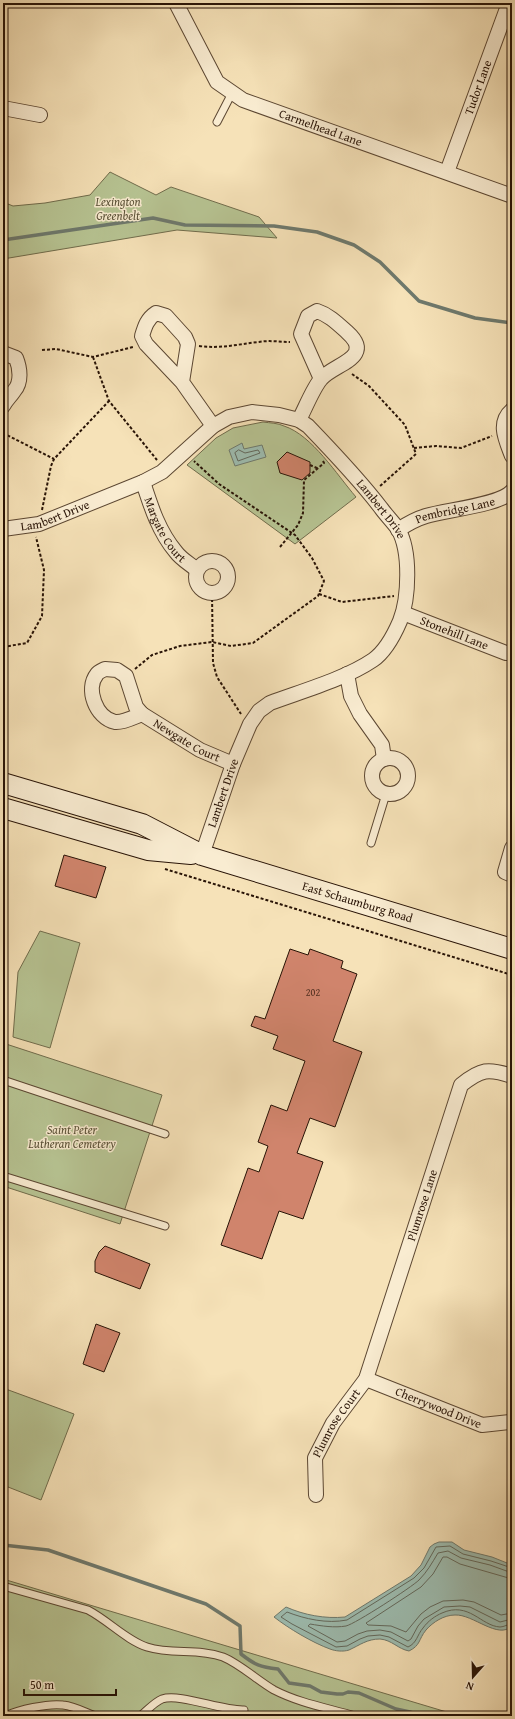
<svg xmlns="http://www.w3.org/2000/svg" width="515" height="1719" font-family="'Gentium Book Plus',serif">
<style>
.green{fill:#b7c493;stroke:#706c4c}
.water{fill:#9dbdb1;stroke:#6e796d}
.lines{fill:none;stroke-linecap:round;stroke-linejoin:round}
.shore{stroke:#62685c;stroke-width:1}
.stream{stroke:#6e796d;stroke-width:3.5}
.building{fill:#d0846c;stroke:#281306}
.service-casing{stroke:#5c4732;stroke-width:9}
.minor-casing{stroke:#5c4732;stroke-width:16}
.secondary-casing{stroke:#281306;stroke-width:22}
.path{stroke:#281306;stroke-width:2;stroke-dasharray:3 2;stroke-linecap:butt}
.service{stroke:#f9ecd1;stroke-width:7}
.minor{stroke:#f9ecd1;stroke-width:14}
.secondary{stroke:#f9ecd1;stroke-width:20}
.labels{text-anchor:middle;stroke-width:3;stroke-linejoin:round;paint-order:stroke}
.number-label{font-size:10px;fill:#522f20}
.street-label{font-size:12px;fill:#281306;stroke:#f9ecd1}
.park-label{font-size:12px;font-style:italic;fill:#5a5137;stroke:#f9ecd1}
</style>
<rect width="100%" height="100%" fill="#f6e2b8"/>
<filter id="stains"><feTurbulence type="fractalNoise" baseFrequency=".005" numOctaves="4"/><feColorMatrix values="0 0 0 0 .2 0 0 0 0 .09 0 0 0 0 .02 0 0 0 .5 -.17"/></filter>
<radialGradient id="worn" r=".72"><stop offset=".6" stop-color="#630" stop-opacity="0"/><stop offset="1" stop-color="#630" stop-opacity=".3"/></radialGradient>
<!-- green -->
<path class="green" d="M110,172L156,195L171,187L259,217L277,238L177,230L3,259V202L13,206L45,203L90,195Z
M263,422C270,423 278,423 284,426C312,435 337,475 356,497L295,544L187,465L216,438L233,428Z
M40,931L80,943L50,1048L13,1037L18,972Z
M3,1043L162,1095L120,1224L3,1186Z
M3,1388L74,1414L41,1500L3,1485Z
M3,1579L460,1716H3Z"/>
<!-- water -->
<path class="water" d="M242,443L244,449L262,445L266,457L235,466L229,450Z
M439,1542H452L464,1550L492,1557L512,1565V1626C498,1640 473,1614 455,1615C444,1615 433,1622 426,1630C418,1640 421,1645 409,1651C398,1649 392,1640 380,1639C367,1639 360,1645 349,1650C343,1652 335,1651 330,1649C313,1643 288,1628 274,1617L286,1607C304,1615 325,1619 345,1617L411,1576L421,1565L430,1547L434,1544Z"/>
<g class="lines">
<!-- shore -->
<path class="shore" d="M239,450L245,453L258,450L260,453L238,461L235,453Z
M512,1568L491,1561L463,1554L450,1546L436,1547L424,1568L414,1578L347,1620C327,1624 305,1619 287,1612L281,1617L292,1624L336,1647L347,1646L360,1639L368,1636L380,1635L389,1637L408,1647C417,1643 417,1635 423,1628C428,1621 435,1616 442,1613C469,1601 481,1626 500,1627C504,1627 508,1624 512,1624
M512,1573L490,1565L461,1558L448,1551L438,1553C432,1563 427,1572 419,1580C412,1587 355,1624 346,1626C334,1628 322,1626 310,1624L308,1626L337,1642L345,1641L358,1634L367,1631L380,1630L391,1632L408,1641L411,1639L418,1626L424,1619L444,1607L460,1606L470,1607L500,1622L512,1619
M512,1579L460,1564L447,1557H443L433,1574L421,1587L366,1623L368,1625L391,1626L406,1632L421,1614L430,1607L443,1601L463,1600L474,1602L501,1615L512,1613"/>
<!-- stream -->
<path class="stream" d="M3,240L153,218L185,225L274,226L317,232L354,245L380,262L419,301L475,318L512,323
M3,1545L48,1550L206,1604L240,1626L241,1654C255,1665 260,1667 278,1669L289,1683L310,1686L321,1692L337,1694H343L348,1692L359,1693L396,1709L410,1712L421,1716"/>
</g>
<!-- building -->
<path class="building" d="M287,452L310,462V473L302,480L280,473L277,462Z
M64,855L106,867L96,898L55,886Z
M290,949L308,955L310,949L343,961L341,968L357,974L333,1041L362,1052L335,1127L310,1118L297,1153L323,1162L303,1219L279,1211L262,1259L221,1245L248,1168L259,1172L268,1146L258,1142L271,1105L287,1111L305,1061L273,1049L278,1036L251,1026L255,1016L265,1019Z
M105,1246L150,1264L140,1289L95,1272V1261L99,1252Z
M96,1324L120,1333L104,1372L83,1364Z"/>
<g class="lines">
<defs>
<path id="service" d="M217,122L232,93
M371,843L386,794
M3,1080L165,1134
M3,1176L165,1226
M3,1586L88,1610C109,1621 126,1640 147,1647C172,1655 198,1648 223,1657C240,1664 257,1680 274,1690C299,1703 328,1708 355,1716
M5,1716C19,1710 47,1703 63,1705C74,1706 85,1712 95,1716
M140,1716C147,1711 153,1703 162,1699C180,1693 222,1711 244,1710"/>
<g id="minor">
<path id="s1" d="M176,3L217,82L243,100L512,196"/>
<path d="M3,108L40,115"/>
<path id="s2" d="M447,172L509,3"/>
<path d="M3,353L16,358C20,368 22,382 14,391C10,397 6,400 3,406"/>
<path d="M182,382L188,344L185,337L166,316L156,313C147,319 145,326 142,336L146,344L182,382L213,426"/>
<path d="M512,410C497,423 506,440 512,456"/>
<path d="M299,420C305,409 313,388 321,379C333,364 376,358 347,332C337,323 329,315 317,311L308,316L301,334L321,379"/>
<path id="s3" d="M143,482C151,507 159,532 176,552C181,559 190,564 197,570"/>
<path id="s4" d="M3,529L39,524L143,482L162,472L213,426L229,417L252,412L279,415L299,420L308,426C333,452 359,479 381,508C386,515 393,522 398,529C411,551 409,598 400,621C394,635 386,651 373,660C345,679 302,691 270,703L259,711L250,724L233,764L202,855"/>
<path id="s5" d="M398,530C407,524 416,519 426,516C445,510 501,505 512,491"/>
<circle cx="212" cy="577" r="16"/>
<path id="s6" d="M403,613L506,653"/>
<path d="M105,669L117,670L126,676L136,707L142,714C134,717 123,723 115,722C96,718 85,689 97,674C98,672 103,670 105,669Z"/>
<path d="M347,674L351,696L360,714L382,745L384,759"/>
<path id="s7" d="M142,714L200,750L233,764"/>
<circle cx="390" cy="776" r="18"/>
<path d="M512,848L505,872L512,875"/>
<path id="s8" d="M366,1379L482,1425L510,1422L512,1421"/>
<path id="s9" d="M316,1495L315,1458L333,1423L366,1379L461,1085C481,1069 488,1068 512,1076"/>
</g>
<g id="secondary">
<path id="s10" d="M3,783L142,824L202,855L512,949"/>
<path d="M3,808L148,850L191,854"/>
</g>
</defs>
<!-- service casing -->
<use href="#service" class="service-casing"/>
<!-- minor casing -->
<use href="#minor" class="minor-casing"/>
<!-- secondary casing -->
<use href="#secondary" class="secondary-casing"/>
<!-- path -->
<path class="path" d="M199,346C221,349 238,344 259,342C269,340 280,342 290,342
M42,350L56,349L93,357L133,347
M93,357L109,401L157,460
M352,374L369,386L405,425L416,454L379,487
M3,433L54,459
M414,448L436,446L461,448L492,436
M310,465L319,469
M42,510L51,466L54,459L109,401
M280,547L298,525L303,513L304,480L324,463L323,461
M212,594L213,663L217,677L241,714
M319,594L342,602L394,596
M3,647L27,643L42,616L44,570L36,537
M135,669L152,655L180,646L212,642L231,646L253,643L318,596L324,581L312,558L295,535L219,484L194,461
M165,869L512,975"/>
<!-- service -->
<use href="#service" class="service"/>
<!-- minor -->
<use href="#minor" class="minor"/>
<!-- secondary -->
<use href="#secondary" class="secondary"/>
</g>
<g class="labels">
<!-- number labels -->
<g class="number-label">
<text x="313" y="996">202</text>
</g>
<!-- street labels -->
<g class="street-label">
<text dy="4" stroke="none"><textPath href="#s2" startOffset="90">Tudor Lane</textPath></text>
<text dy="4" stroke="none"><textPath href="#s1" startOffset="203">Carmelhead Lane</textPath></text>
<text dy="4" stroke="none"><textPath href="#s4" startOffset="450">Lambert Drive</textPath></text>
<text dy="4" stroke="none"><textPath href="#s5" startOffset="61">Pembridge Lane</textPath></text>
<text dy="4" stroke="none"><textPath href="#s4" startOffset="54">Lambert Drive</textPath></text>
<text dy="4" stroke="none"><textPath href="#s3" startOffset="53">Margate Court</textPath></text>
<text dy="4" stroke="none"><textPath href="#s6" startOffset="55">Stonehill Lane</textPath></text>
<text dy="4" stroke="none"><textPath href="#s7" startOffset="52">Newgate Court</textPath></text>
<text transform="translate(223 793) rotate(-71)" y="4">Lambert Drive</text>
<text dy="4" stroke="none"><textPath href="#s10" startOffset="375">East Schaumburg Road</textPath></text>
<text dy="4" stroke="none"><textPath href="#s9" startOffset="314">Plumrose Lane</textPath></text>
<text dy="4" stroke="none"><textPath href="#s8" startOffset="78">Cherrywood Drive</textPath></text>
<text dy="4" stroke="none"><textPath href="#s9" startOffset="78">Plumrose Court</textPath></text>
</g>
<!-- park labels -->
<g class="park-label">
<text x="118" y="206">Lexington<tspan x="118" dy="14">Greenbelt</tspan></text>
<text x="72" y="1134">Saint Peter<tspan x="72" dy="14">Lutheran Cemetery</tspan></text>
</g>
</g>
<!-- margin -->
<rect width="515" height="1719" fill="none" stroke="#f6e2b8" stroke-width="16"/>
<rect x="4" y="4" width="507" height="1711" fill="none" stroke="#281306" stroke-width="2"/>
<rect x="8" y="8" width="499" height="1703" fill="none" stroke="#281306"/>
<!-- north arrow -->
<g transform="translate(473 1677) rotate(200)" stroke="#f9ecd1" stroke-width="3" paint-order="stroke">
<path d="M0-3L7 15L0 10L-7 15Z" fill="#281306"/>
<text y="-6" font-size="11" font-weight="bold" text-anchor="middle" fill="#281306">N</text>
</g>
<!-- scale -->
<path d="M24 1689v6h92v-6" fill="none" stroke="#281306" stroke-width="2"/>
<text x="30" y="1689" font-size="12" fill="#281306" stroke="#f9ecd1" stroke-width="3" paint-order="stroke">50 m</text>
<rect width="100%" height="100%" filter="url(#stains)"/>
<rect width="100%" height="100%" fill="url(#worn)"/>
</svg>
